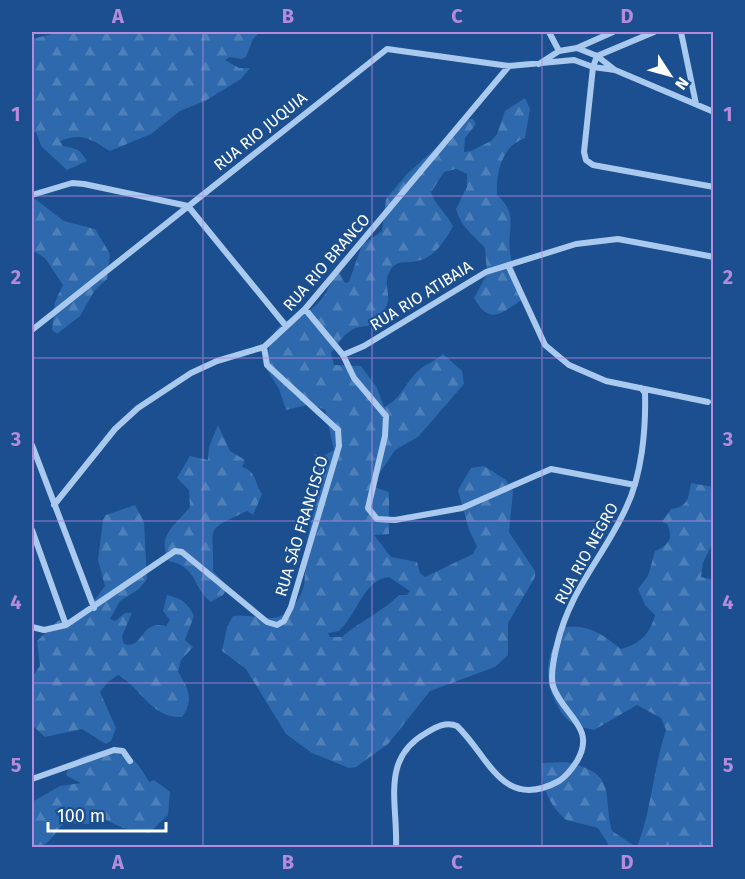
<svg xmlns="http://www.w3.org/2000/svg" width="745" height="879" font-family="'Fira Sans',sans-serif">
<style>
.forest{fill:url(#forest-firs);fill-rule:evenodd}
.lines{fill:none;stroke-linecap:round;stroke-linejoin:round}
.street{stroke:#a9c9ee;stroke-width:6}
.grid{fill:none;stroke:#b68bdc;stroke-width:1.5;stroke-opacity:0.55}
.labels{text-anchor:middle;stroke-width:4.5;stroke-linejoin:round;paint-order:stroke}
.street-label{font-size:16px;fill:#fff;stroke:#1b4f8f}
.neatline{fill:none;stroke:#b68bdc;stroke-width:2}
.grid-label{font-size:20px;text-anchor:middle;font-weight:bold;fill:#b68bdc}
</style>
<defs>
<pattern id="forest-firs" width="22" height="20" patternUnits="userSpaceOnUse" patternTransform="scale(1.5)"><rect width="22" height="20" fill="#2e69ad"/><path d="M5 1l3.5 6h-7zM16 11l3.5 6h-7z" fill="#4d80b9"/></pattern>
</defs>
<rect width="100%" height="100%" fill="#1b4f8f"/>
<!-- forest -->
<path class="forest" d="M61,32H260L253,39L246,57L241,59L230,57L225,60L239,68H250L241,79L205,101L180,111L151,134L110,151C91,139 82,132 60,141L63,146C77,149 79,148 87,161L67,170L41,146L36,132L32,133V39Z
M525,98L530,109L525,138C501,146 496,174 497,195C519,215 507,226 510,252C512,268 519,283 525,298C503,311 491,328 474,298L487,274L485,248C472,234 461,227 456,209L467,187V174L456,169L444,172L431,192C436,206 446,213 453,226C445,241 434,258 417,261C407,264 398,259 391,269C377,291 405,298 368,326C349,326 342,338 331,353L334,365L361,366L377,388L384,407C402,399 405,382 419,370C426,364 435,361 443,354L462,371L464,384L418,437L395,450L373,483L377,488L389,492V534L374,535L391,557L417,562L420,573L425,577L473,554L477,546L469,530L458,490L471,468L484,466L506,480L513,491L509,532L535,571V577L508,623V655L495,667L430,691L388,744L356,767L349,768L312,753L286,734L246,669L222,651L227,627L233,616C249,613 269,623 283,615C289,611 298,601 301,594C307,582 304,566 305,553C308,528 328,473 314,454L323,456L334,450L325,410L311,404L286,410L279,389L263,363C271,354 268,339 277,329C288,318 295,318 308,311C325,302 334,278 340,260L339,271L345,283L349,282L362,245L382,231L386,199L407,174L468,119H473L476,124L465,138L464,152L471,151L491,141L497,134L505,111ZM389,577L410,591L407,595H399C382,612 360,621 342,637H330L328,633L339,631C357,615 363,580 389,577Z
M35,199L64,221L95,229L110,254L107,279L95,290L80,316L57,334L52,330L55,302L63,285L45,258L32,250V201Z
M218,425L230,451L245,460L242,467C257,471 254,483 262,494L253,515L247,511C201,532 215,526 213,571L228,587L223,595L211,602C191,586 198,567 169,561C156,535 175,526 190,507L189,490L177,478L190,456L208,460L209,447Z
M691,483L713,487V542L703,563L701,577L714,580L713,847H637C652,809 653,769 666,730L661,718L637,705L594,730C587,728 578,727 572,723C564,718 559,709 555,701C542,675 548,650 565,627C589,624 602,634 621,649C640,644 650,634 655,615L645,605L638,589L648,576L655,551C669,545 674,538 667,524L662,522L671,509C688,507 688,499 691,483Z
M135,505L144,522L147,579L139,589L120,601L110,619L115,621L125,613H132L122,636L124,644C144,650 140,619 166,626L170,620L163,611L167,595C181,598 188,603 194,616L185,640L193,647L181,660L178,672C189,689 194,700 182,717C150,718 142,688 118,675L108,682L100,692L116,728L111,741L106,744L82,729L45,737L32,725V677L40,666L37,641L59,620L68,623L88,609L105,586L98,560L103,520L106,515Z
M98,752C130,754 133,754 149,782L154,780L170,792L168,815L149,833L123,828L102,818L88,824L65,823C52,833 51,847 32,848V802L60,786L81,783L67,776L66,773L81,757Z
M566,762C619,774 602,793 612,831L636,847H610L598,828C592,826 568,821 565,819C548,804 541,785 542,763Z"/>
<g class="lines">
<!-- street -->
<path class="street" d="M549,32L559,51
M681,32L696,104
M577,48L597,56L615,70L714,112
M597,56L593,67L584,152L586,160L593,165L714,187
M597,56L654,32
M539,64L559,51L577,48L613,32
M32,195L72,183L84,184L188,206L286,326
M508,265L545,345L569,365L606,381L708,402
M305,309L343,355L364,346L486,272L576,244L618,239L714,257
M32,330L387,49L509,66L574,60L593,67L615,70
M343,355L354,378L386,416L385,436L368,508L377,519L395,520L462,508L551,469L635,485
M32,445L94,608
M54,505L115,429L138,408L191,373L217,361L264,347L305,309L509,66
M32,530L66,625
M32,627L44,630L66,625L175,551L182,552L267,622L277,625L284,621L291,607L339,446L338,430L267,365L264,347
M32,779L114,750L123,751L130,761
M396,848C398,803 380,759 426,733C436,727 446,721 457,726C489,756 502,812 559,781C567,776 572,769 577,761C597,727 563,716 553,686C550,674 554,657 557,645C570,589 603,558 626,508C642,475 646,429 645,393L641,388"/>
</g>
<!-- grid -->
<path class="grid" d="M203,32V848M372,32V848M542,32V848M32,196H714M32,358H714M32,521H714M32,683H714"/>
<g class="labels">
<!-- street labels -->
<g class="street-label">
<text transform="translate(260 131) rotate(-39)" y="6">RUA RIO JUQUIA</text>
<text transform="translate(326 262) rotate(-49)" y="6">RUA RIO BRANCO</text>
<text transform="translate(421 295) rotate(-32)" y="6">RUA RIO ATIBAIA</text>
<text transform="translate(301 526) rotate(-73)" y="6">RUA SÃO FRANCISCO</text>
<text transform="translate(586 553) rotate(-61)" y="6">RUA RIO NEGRO</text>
</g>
</g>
<!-- border -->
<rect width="745" height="879" fill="none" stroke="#1b4f8f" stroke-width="66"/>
<!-- north arrow -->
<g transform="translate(670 75) rotate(126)" stroke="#1b4f8f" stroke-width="4.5" paint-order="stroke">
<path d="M0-4.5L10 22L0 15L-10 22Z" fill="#ffffff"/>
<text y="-9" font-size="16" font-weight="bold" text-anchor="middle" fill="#ffffff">N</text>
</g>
<!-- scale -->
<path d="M48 822v9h118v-9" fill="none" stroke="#ffffff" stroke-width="3"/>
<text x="57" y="822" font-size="18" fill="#ffffff" stroke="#1b4f8f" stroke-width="4.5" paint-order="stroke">100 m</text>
<rect x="33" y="33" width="679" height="813" class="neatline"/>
<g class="grid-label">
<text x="118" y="23">A</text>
<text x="288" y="23">B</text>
<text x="457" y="23">C</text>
<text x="627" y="23">D</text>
<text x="16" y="121">1</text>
<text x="728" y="121">1</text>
<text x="16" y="284">2</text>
<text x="728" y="284">2</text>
<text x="16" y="446">3</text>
<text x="728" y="446">3</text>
<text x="16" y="609">4</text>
<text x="728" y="609">4</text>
<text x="16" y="772">5</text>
<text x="728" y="772">5</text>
<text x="118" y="869">A</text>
<text x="288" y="869">B</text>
<text x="457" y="869">C</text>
<text x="627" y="869">D</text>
</g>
</svg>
